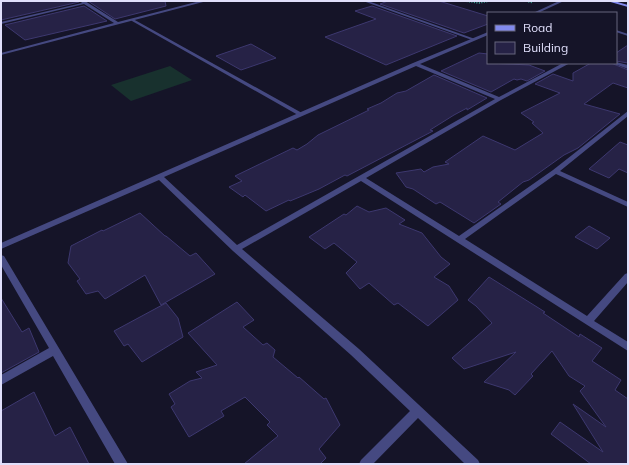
<svg xmlns="http://www.w3.org/2000/svg" width="629" height="465" font-family="Mulish,sans-serif">
<style>
.green{fill:#18312e}
.building{fill:#262246;stroke:#3d386f}
.lines{fill:none;stroke-linecap:round;stroke-linejoin:round}
.path{stroke:#41ad9c;stroke-width:1.5;stroke-dasharray:1 1.5;stroke-linecap:butt}
.lane{fill:#454981;fill-rule:evenodd}
.street{fill:#454981;fill-rule:evenodd}
.secondary{fill:#828aee;fill-rule:evenodd}
</style>
<rect width="100%" height="100%" fill="#151428"/>
<!-- green -->
<path class="green" d="M170,66L192,80L131,101L111,85Z"/>
<!-- building -->
<path class="building" d="M1,1H78L79,2L1,20Z
M88,1H165L166,6L115,19Z
M388,1H439L488,16V24L464,33L380,4Z
M84,6L107,21L25,40L5,25Z
M372,6L457,36L386,65L325,37L376,19L355,11Z
M251,44L276,58L241,70L216,56Z
M628,45V63L616,61V53Z
M479,53L488,54V63L529,65L545,71L527,81L521,79L517,80L514,79L491,92L441,71Z
M591,63H611L628,70V88L613,83L584,104L620,114L578,148L564,155L529,180L523,182L498,202L501,204L474,223L440,202L436,204L413,189L406,187L396,173L421,169L424,172L433,167L449,164L445,162L483,136L515,150L543,133L532,123L534,122L521,113L560,93L535,84L553,74L573,81V73Z
M434,75L487,98L467,110V108L454,115L430,130L433,131L347,176L345,175L319,189L290,201L289,200L266,211L245,195L243,197L229,187L242,181L235,176L293,148L297,150L307,144L318,135L369,110L367,109L381,103L397,93L406,91Z
M620,142L628,145V173L619,169L609,178L589,169Z
M357,206L369,212L386,208L405,220L399,224L422,233L441,257L450,264L434,277L449,286L458,300L428,326L398,303L394,305L369,283L360,289L346,273L357,262L334,243L325,249L309,237L344,214L346,215Z
M140,213L165,236H166L190,256L196,253L215,274L161,305L145,275L105,299L98,291L86,294L77,281L80,279L68,263L71,246L102,230L103,231Z
M589,226L610,238L597,249L575,237Z
M489,277L545,312L543,313L579,337L580,334L602,348L592,361L621,380L615,390L628,399V464H591L551,434L560,422L603,452L573,404L606,427L580,391L585,386L569,376L552,351L531,374L533,376L515,395L509,390L484,382L516,352L464,369L452,358L492,323L476,306L468,300Z
M1,298L22,332L29,328L39,352L1,373Z
M237,302L254,320L243,327L263,345L267,343L275,350L273,357L298,378L299,377L324,399L326,398L340,425L319,449L326,458L320,464H244L278,436L267,425L270,422L245,397L221,411L224,416L189,437L171,407L175,404L169,394L190,381L202,378L196,372L217,365L188,333Z
M166,303L178,318L183,337L142,362L128,344L124,346L114,331Z
M34,392L55,436L70,427L89,464H1V411Z"/>
<g class="lines">
<!-- path -->
<path class="path" d="M464,1L479,3L490,1
M526,1L533,3"/>
<!-- lane -->
<path class="lane" d="M363,1H368L475,39L472,40Z
M133,19L302,113L303,114L300,116L298,115L132,21L131,20Z"/>
<!-- street -->
<path class="street" d="M80,1H85L118,22L200,1H207L1,55V53L114,23L84,4L1,24V22L82,3Z
M559,1H564L538,13H533Z
M616,30L628,34V36L616,32Z
M488,32V35L420,64L499,97L563,63H570L501,100L366,178L459,236L553,170L628,111V116L560,171L628,202V207L556,174L465,239L587,316L625,274L628,273V282L594,321L628,342V351L361,181L242,249L359,349L478,460L480,464H465L418,418L373,464H359L361,460L410,411L351,355L233,251L159,180L1,249V243L413,63ZM416,66L495,99L237,245L164,177Z
M616,62L628,65V69L612,63H616Z
M1,255L4,256L128,464H115L53,356L1,385V375L49,348L1,265Z"/>
<!-- secondary -->
<path class="secondary" d="M607,1H614L628,5V7Z"/>
</g>
<!-- border -->
<rect width="629" height="465" fill="none" stroke="#e0dffb" stroke-width="4"/>
<!-- legend -->
<rect x="487" y="12" width="130" height="52" fill="#151428" stroke="#66657c"/>
<rect x="495" y="25" width="20" height="6" fill="#828aee" stroke="#66657c"/>
<text x="523" y="32" font-size="12" fill="#e0dffb">Road</text>
<rect x="495" y="42" width="20" height="12" fill="#262246" stroke="#66657c"/>
<text x="523" y="52" font-size="12" fill="#e0dffb">Building</text>
</svg>
